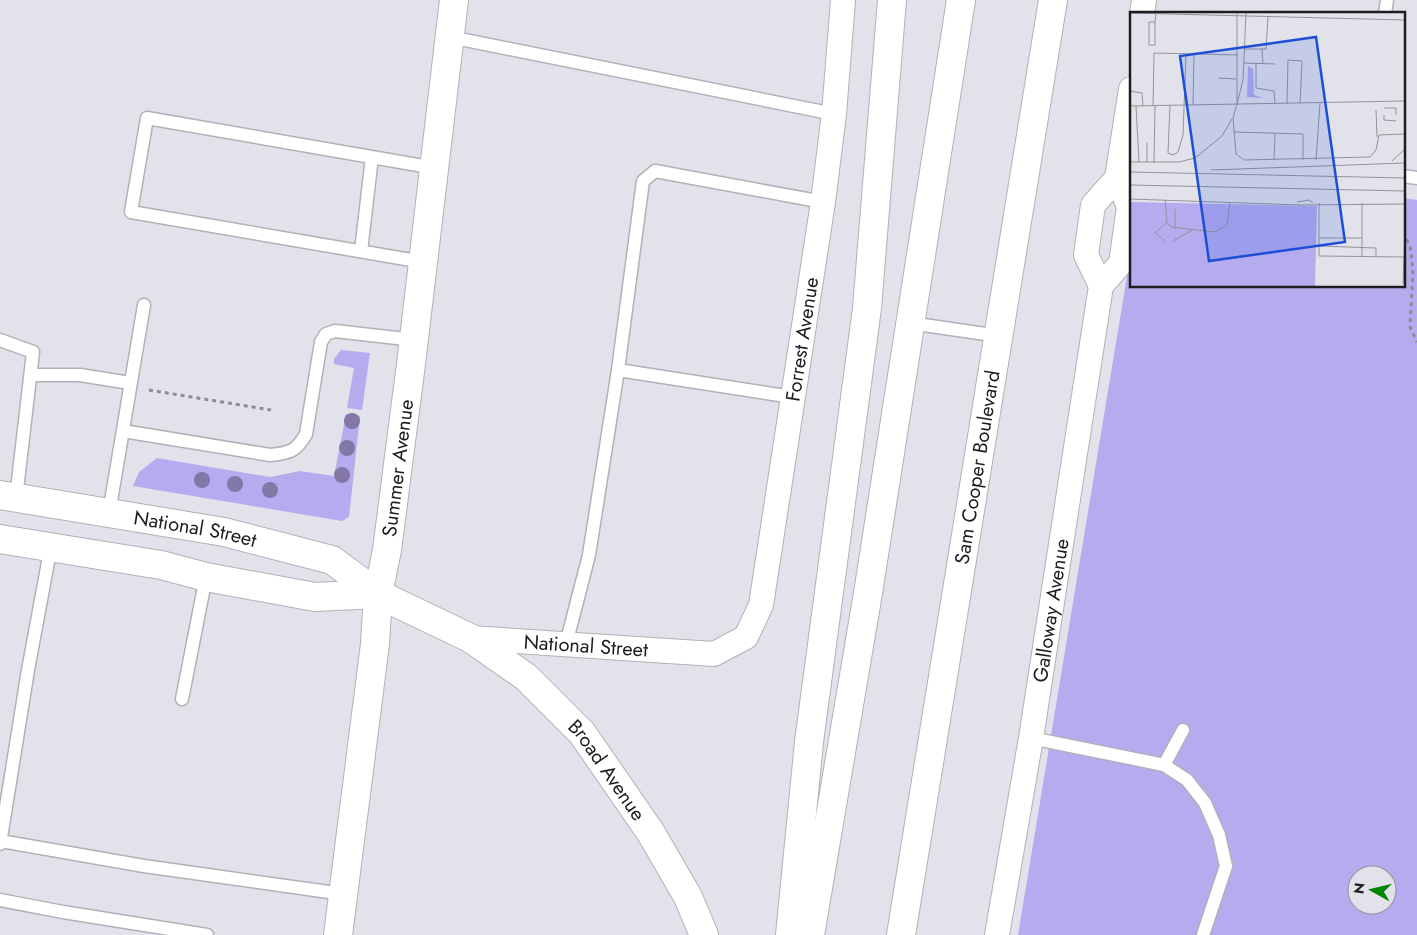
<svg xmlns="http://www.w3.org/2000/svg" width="1417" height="935" font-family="Jost,sans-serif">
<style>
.green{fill:#b4acef;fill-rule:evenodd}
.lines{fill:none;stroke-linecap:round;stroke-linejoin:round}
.service-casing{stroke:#b1b1b8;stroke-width:15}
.minor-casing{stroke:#b1b1b8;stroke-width:26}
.tertiary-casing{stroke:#b1b1b8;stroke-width:30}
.secondary-casing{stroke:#b1b1b8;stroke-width:30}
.primary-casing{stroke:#b1b1b8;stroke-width:30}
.motorway-casing{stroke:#b1b1b8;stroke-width:30}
.path{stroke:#8d8c92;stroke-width:3;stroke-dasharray:4 4;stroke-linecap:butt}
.service{stroke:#fff;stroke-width:12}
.minor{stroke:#fff;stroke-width:24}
.tertiary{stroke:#fff;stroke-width:28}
.secondary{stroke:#fff;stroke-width:28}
.primary{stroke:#fff;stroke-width:28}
.motorway{stroke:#fff;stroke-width:28}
.tree{fill:#8377a8}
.labels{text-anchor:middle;stroke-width:4.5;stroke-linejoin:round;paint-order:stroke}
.street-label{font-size:20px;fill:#1d1c1f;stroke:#e2e2ea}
.inset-road{fill:none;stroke:#939399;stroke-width:1}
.view{fill:#1d4ed8;fill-opacity:0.15;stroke:#1d4ed8;stroke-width:2.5}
.inset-edge{fill:none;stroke:#1d1c1f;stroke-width:2.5}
</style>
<rect width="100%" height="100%" fill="#e2e2ea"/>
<!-- green -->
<path class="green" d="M1403,198L1417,200V935H1018L1131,252V286H1403ZM1357,875H1387V905H1357Z
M341,350L370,353L362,410L347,408L354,368L334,364V359Z
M346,414L360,416L349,517L342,521L133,486L139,472L157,458L270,477L300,471L334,476Z"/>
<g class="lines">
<defs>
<path id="service" d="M1385,14L1387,0
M450,37L834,114
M1403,176L1417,178
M361,251L372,157
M423,262L131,212L147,118L435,168
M910,323L999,336
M0,340L33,352L16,498
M618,370L792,397
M31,375H80L130,383
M123,431L270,455C289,453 296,452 306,434L321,342L326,334L335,331L414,340
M109,513L144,305
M566,644L589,555L618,370L643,181L655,171L823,202
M182,699L206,577
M1031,738L1164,765L1187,780L1205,803L1219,835L1226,866L1203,935
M1164,765L1183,730
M0,841L144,866L343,894
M0,844L28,670L51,546
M0,900L63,912L207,935"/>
<g id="minor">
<path d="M1142,14L1144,0"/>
<path d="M1101,286L1086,255L1093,205L1117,178"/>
<path id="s1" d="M470,638L714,654L746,637L761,605L823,202L834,114L843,0"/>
<path id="s2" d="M997,935L1031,738L1101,286L1121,263L1129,207L1117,178L1131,89"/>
</g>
<g id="tertiary">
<path id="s3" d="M378,594L470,638L526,677L582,733L651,833L688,897L704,935"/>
</g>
<g id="secondary">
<path id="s4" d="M0,495L224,532L332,560L378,594"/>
<path d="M0,539L161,565L206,577L315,597L378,594"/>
</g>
<g id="primary">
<path id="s5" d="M338,935L375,644L378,594L387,550L411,364L454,0"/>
</g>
<g id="motorway">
<path d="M790,935L809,742L867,308L892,0"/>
<path d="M810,935L868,593L961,0"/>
<path id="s6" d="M901,935L1053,0"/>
</g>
</defs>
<!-- service casing -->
<use href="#service" class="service-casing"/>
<!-- minor casing -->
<use href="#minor" class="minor-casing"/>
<!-- tertiary casing -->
<use href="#tertiary" class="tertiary-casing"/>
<!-- secondary casing -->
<use href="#secondary" class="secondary-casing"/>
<!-- primary casing -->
<use href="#primary" class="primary-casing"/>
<!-- motorway casing -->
<use href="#motorway" class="motorway-casing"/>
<!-- path -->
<path class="path" d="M1403,232L1410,246L1413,270L1410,327L1417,342
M149,390L271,410"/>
<!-- service -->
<use href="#service" class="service"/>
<!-- minor -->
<use href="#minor" class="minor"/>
<!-- tertiary -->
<use href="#tertiary" class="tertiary"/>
<!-- secondary -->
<use href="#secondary" class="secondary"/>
<!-- primary -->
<use href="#primary" class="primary"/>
<!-- motorway -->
<use href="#motorway" class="motorway"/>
</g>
<!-- trees -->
<g class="tree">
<circle cx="352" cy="421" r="8"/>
<circle cx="347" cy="448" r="8"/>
<circle cx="342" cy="475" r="8"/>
<circle cx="202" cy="480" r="8"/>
<circle cx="235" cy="484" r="8"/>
<circle cx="270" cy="490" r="8"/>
</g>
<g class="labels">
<!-- street labels -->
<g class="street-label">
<text dy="7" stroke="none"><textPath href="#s1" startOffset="585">Forrest Avenue</textPath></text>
<text dy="7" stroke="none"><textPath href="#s5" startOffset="471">Summer Avenue</textPath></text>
<text dy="7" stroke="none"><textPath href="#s6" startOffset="474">Sam Cooper Boulevard</textPath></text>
<text dy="7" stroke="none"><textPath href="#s4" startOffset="198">National Street</textPath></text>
<text dy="7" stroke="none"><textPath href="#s2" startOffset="329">Galloway Avenue</textPath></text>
<text dy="7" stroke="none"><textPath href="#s1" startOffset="116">National Street</textPath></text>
<text dy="7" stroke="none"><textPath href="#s3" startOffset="294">Broad Avenue</textPath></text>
</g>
</g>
<!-- overview -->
<g transform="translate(1130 12)">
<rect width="275" height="275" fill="#e2e2ea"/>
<path d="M118,54L123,57L124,83L133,86L117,85ZM0,190L187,194L185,275H0Z" fill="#b4acef"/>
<path class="inset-road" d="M107,0V92M0,1L275,8M25,10H19V33H25V10L26,2M114,37H136L138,5M132,37L133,52M114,51L145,52M126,51V76L144,79L145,92M88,66L106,67M0,79L12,81L13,94M107,92L103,106L106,142L114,148L240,145L246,138L249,123L275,122M107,92L113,68L116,0M157,92L158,48L172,49L170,91M40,93L38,141L43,143L48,140L53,123L56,42M63,93L64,42M0,94L275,89M6,94L9,150M23,94L24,41L108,43M254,96H266V103M246,98L247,125M254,103V108L266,109M104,120L173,122V148M17,131V150M144,148L145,122M186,148L190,91M262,149L275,137M0,150H49L65,146L92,124L102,107M24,151L25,94M81,158L275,151M0,160L275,166M0,173L275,179M0,187L171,193L275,192M35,188L37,210L41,215L85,220L97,213L100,190M167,190L179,188L183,191M189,191V244L274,245M232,191V245M45,197V217M189,226H232M35,229L25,221L37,210M43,229L64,217M189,234L246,236V245M273,272L275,222"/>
<path class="view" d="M186,25L215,230L79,249L50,44Z"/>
<rect width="275" height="275" class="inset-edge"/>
</g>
<!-- north arrow -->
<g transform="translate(1372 890) rotate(278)"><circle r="24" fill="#e2e2ea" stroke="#939399"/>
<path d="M0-4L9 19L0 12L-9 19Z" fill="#038300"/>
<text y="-8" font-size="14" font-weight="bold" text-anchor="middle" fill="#1d1c1f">N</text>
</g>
</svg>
